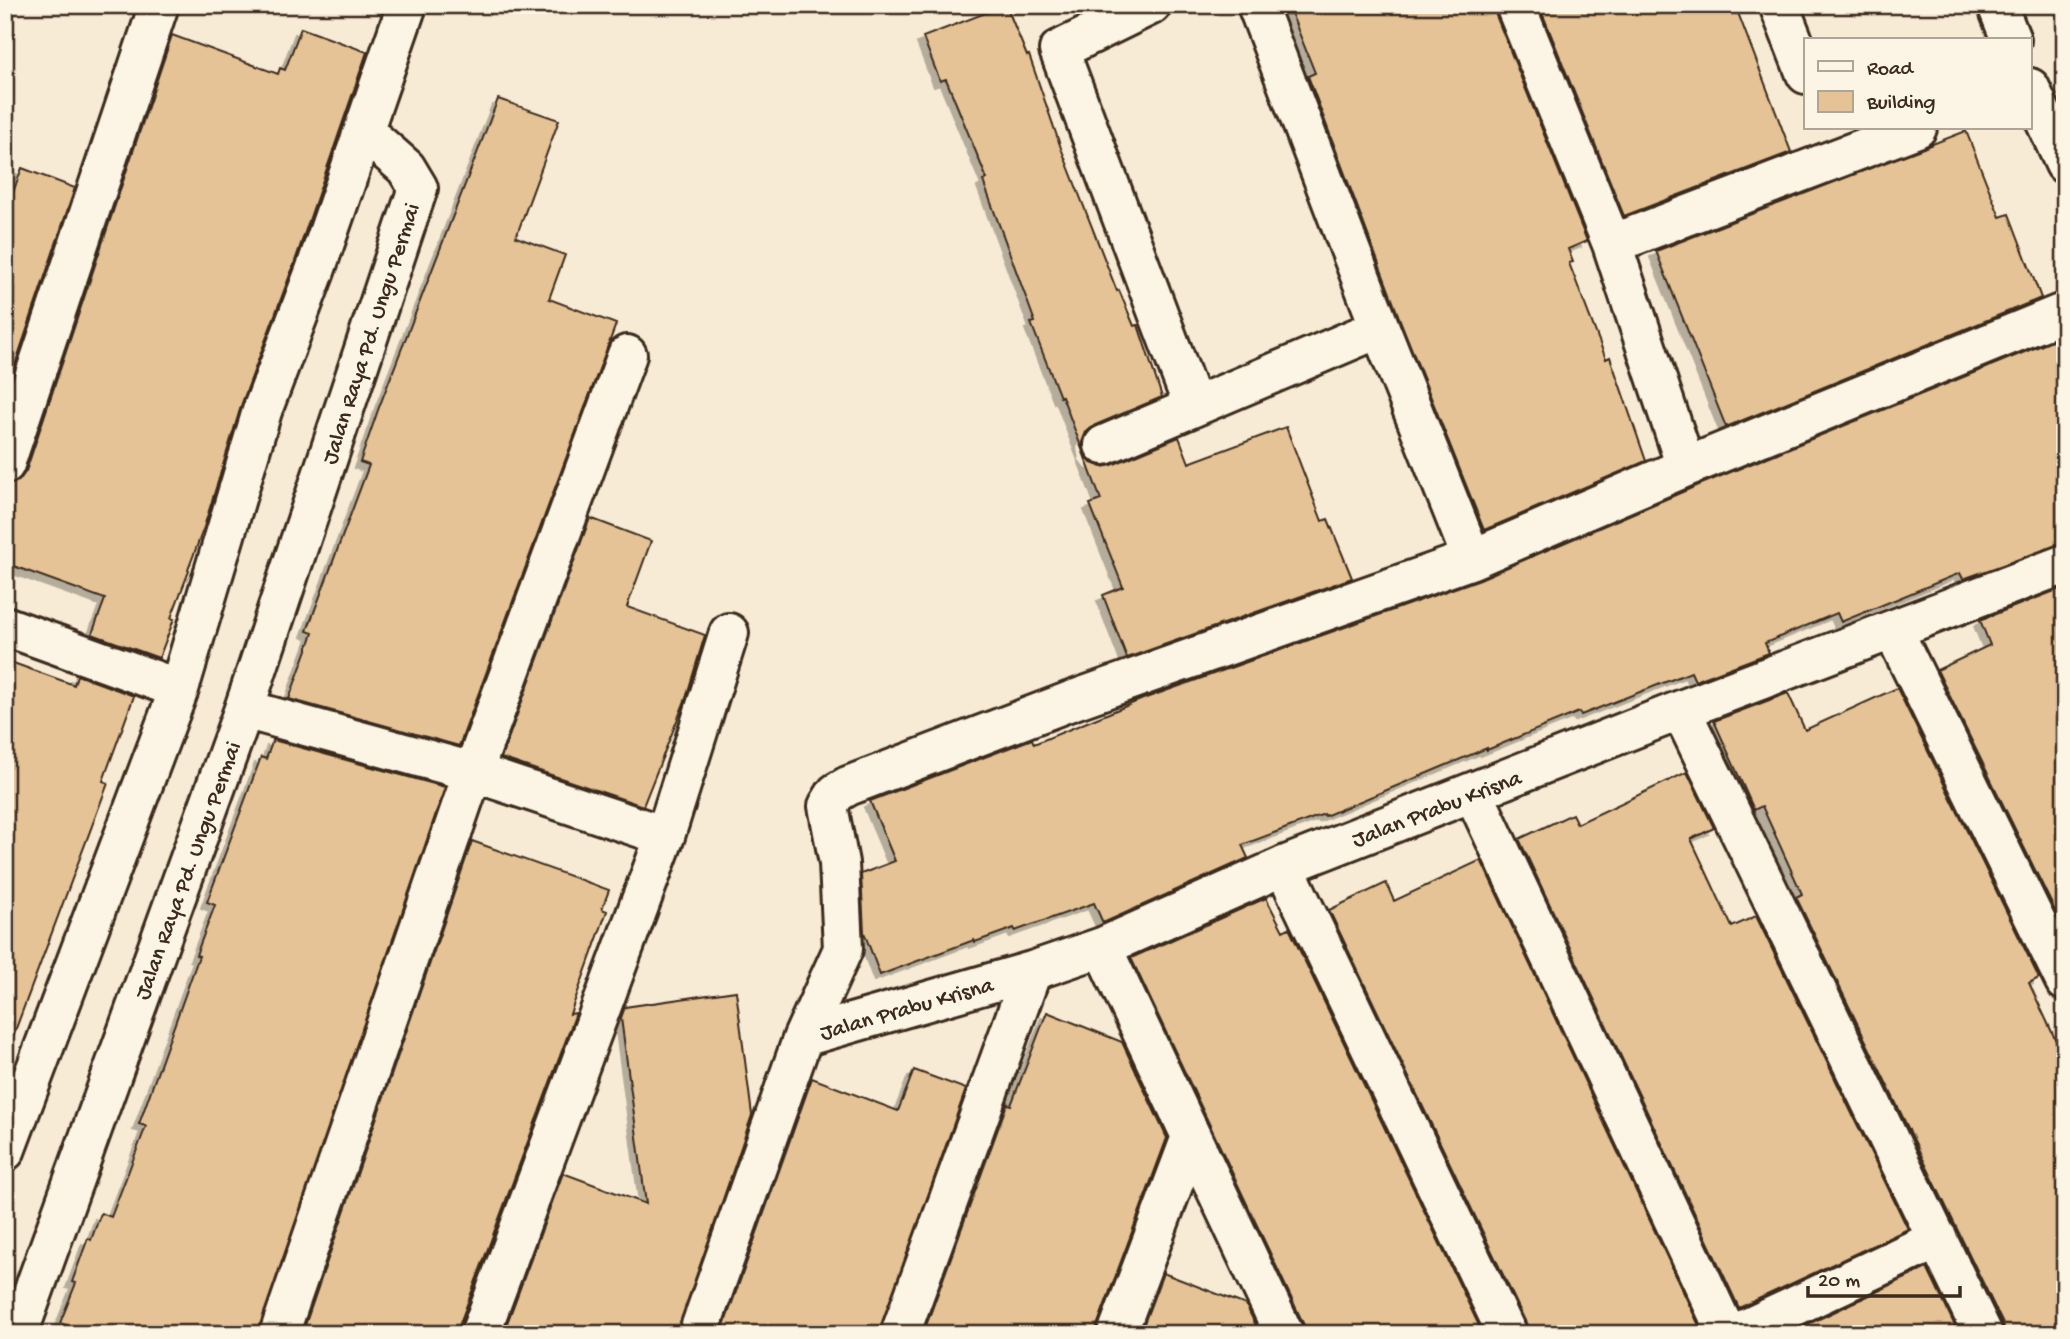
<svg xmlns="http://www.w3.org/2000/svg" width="2070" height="1339" font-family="'Gochi Hand',sans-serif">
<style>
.building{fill:#e5c397;stroke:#3b2a1e;stroke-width:2;filter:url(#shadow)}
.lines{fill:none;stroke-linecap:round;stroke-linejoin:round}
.minor-casing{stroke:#3b2a1e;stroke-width:44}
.minor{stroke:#fcf5e5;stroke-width:38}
.labels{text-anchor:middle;stroke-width:5;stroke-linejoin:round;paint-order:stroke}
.street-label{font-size:23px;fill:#3b2a1e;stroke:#fcf5e5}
</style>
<defs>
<filter id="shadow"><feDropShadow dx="-6" dy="6" stdDeviation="0" flood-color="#0004"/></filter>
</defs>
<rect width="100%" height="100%" fill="#f7ebd5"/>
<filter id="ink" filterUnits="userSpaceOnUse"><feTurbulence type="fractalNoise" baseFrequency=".0143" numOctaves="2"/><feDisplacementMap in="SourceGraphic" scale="14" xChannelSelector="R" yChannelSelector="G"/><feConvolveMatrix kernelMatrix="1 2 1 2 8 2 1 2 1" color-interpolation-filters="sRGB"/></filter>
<g filter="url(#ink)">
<!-- building -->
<path class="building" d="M1006,5L1027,56L1029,55L1061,148L1117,291L1119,290L1134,326L1138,325L1162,397L1095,425L1086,432L1082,442L1084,454L1091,463L1102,467L1112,465L1179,437L1189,463L1286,427L1322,521L1328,519L1352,578L1127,658L1103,595L1123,587L1090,504L1101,500L1062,396L1060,397L1031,323L1035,322L983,181L987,179L946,79L940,81L923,37Z
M1288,5H1494L1495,13L1587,241L1568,249L1573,262L1569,263L1606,359L1610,357L1646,461L1484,530L1400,320L1308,76L1315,73Z
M1539,5H1735L1791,152L1624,216Z
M301,28L367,52L294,264L242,403L204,527L188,570L189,571L171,618L174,619L159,658L92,634L105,599L5,563V485L19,481L26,471L172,35L278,74L280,68L285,70Z
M498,99L559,120L516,237L565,255L549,299L616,324L459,746L289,699L313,633L307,631L369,465L360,462L378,410Z
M1966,131L2000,217L2009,214L2041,298L1726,427L1656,251Z
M22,168L75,188L5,394V214Z
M2057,339L2065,359V543L1963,579L1960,573L1841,622L1837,613L1765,643L1769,653L1695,681L1691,672L1581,715L1579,712L1487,750V748L1325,816L1324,814L1242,845L1248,858L1103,923L1094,903L1015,931L1014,928L975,942L974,940L880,975L864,932L861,874L895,861L870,801L1032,739L1034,744L1143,699L1480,579L1694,487Z
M590,518L651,541L627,607L705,635L686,698L643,806L501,758Z
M2065,587V931L1937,670L1990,645L1980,620Z
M5,660L74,685L77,675L134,696L103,781L108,783L9,1047L5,1046Z
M1897,688L2039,978L2029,983L2065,1060V1334H2005L2003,1324L1957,1229L1796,897L1802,894L1762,806L1754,810L1714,721L1788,693L1805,730Z
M273,740L445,787L258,1334H62L66,1325L60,1323L76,1283L72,1282L88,1238L91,1240L101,1213L111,1217L146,1126L139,1124L199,956L196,955L215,905L207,902L261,757L266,759Z
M1687,772L1714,828L1691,839L1732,927L1756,916L1908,1229L1739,1308L1519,839L1572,814L1577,824Z
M472,841L609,890L602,909L607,911L570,1014L576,1013L459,1326V1334H302Z
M1481,860L1703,1334H1529L1527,1325L1329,910L1386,883L1394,901Z
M1266,898L1283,931L1289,928L1483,1334H1306L1304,1325L1131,958Z
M736,991L752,1115L677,1334H503L563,1173L646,1204L621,1018L625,1007Z
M1047,1012L1122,1042L1167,1138L1097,1326L1096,1334H923L1007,1104L1011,1105Z
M914,1070L966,1089L879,1334H721L812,1078L898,1111Z
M1927,1268L1959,1334H1787Z
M1163,1273L1246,1305L1260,1334H1140Z"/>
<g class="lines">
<defs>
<path id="minor" d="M1151,5L1059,50L1193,406
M1257,5L1380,328L1472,559
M1515,5L1612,244L1686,467
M1779,5L1806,74
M1997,5L2011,40
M2030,88L2065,164
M1612,244L1917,128
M1104,445L1380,328
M5,464L159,5
M5,626L179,689
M1893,630L2065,981
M244,709L473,772L665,836
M1681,710L1983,1334
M1473,792L1727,1334
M1284,866L1507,1334
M1102,947L1284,1334
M803,1037L1032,971L1102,947L1284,866L1681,710L2065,564
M5,1151L179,689L262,411L315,271L407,5
M18,1334L244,709L418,188L406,168L365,132
M279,1334L473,772L627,355
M480,1334L665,836L729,633
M698,1334L803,1037L843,949L839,863L828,806L836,793L848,786L1068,702L1472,559L1686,467L2065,312
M900,1334L1032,971
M1117,1334L1191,1137
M1735,1334L1938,1239"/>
</defs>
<!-- minor casing -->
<use href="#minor" class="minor-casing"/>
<!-- minor -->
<use href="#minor" class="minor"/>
</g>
</g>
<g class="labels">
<!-- street labels -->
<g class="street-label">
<text transform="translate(369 333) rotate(-72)" y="8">Jalan Raya Pd. Ungu Permai</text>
<text transform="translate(1436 807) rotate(-21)" y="8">Jalan Prabu Krisna</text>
<text transform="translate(186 870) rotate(-70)" y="8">Jalan Raya Pd. Ungu Permai</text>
<text transform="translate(906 1007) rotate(-16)" y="8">Jalan Prabu Krisna</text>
</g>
</g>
<!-- margin -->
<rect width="2070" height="1339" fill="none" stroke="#fcf5e5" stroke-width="28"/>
<rect x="14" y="14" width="2042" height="1311" fill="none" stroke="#3b2a1e" stroke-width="2.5" filter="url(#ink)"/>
<!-- legend -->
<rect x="1804" y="38" width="228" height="91" fill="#fcf5e5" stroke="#afa495" stroke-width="2"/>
<rect x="1818" y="61" width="35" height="10" fill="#fcf5e5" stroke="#afa495" stroke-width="2"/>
<text x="1867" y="74" font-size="21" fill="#3b2a1e">Road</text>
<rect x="1818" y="91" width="35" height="21" fill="#e5c397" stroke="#afa495" stroke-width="2"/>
<text x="1867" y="108" font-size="21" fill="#3b2a1e">Building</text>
<!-- scale -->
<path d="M1808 1286v10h152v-10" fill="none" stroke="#3b2a1e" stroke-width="3.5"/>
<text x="1818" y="1286" font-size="21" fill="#3b2a1e" stroke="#fcf5e5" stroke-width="5" paint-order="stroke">20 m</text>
</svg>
